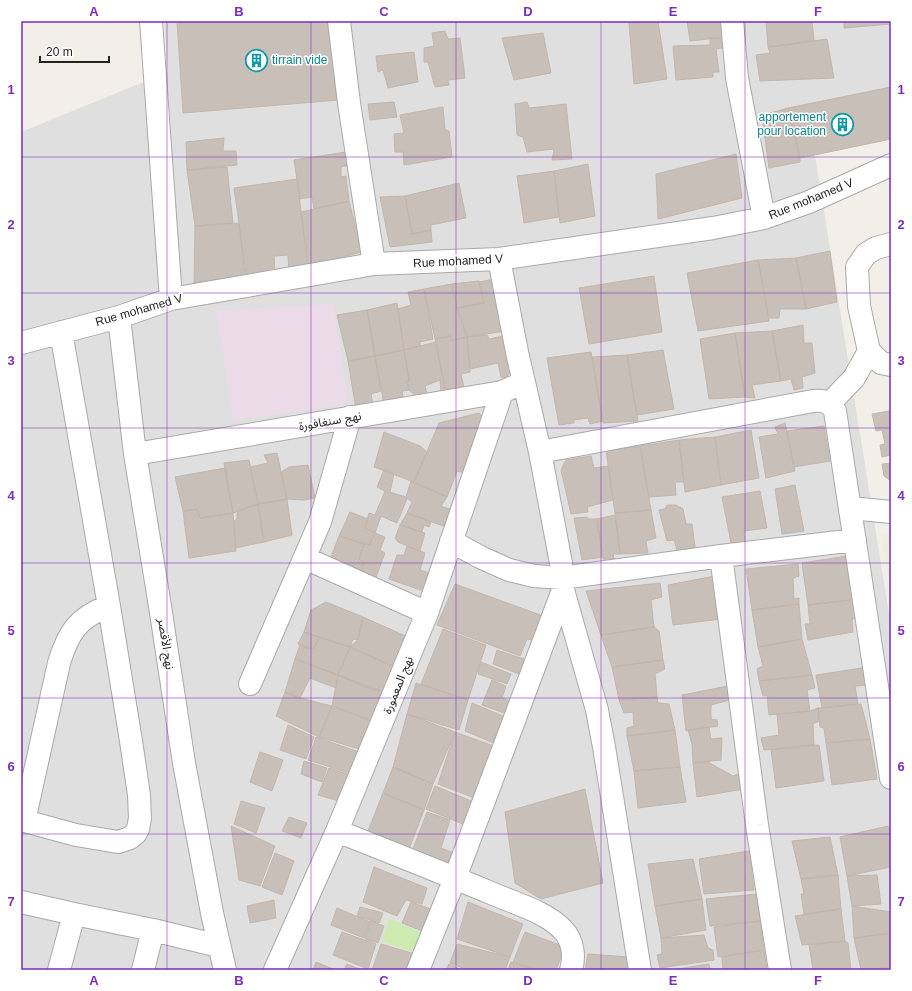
<svg xmlns="http://www.w3.org/2000/svg" width="912" height="991" font-family="Helvetica,'Noto Sans Arabic',sans-serif">
<style>
.residential{fill:#e0dfdf}
.industrial{fill:#ebdbe8}
.farmland{fill:#eef0d5}
.grass{fill:#cdebb0}
.building{fill:#c7bfb8;stroke:#c4b6ab}
.lines{fill:none;stroke-linecap:round;stroke-linejoin:round}
.minor-casing{stroke:#a9a9a9;stroke-width:24}
.minor{stroke:#fff;stroke-width:22}
.grid{fill:none;stroke:#7b2cbf;stroke-width:1;stroke-opacity:0.55}
.labels{text-anchor:middle;stroke-width:3;stroke-linejoin:round;paint-order:stroke}
.culture-label{font-size:12px;fill:#0d838f;stroke:#fff;text-anchor:start}
.street-label{font-size:12px;fill:#222;stroke:#fff}
.neatline{fill:none;stroke:#7b2cbf;stroke-width:1.5}
.grid-label{font-size:13px;text-anchor:middle;font-weight:bold;fill:#7b2cbf}
</style>
<rect width="100%" height="100%" fill="#f2efe9"/>
<!-- residential -->
<path class="residential" d="M164,21H891V124L813,143L891,626V970H21V132L168,72Z"/>
<!-- industrial -->
<path class="industrial" d="M333,304L348,404L234,420L216,311Z"/>
<!-- farmland -->
<path class="farmland" d="M881,534L891,535V595Z"/>
<!-- grass -->
<path class="grass" d="M389,918L426,935L419,954L382,941Z"/>
<!-- building -->
<path class="building" d="M177,21H328L339,100L183,113Z
M647,21H658L667,79L634,84L629,23Z
M687,21H726L727,37L690,41Z
M766,21H812L814,41L768,47Z
M844,21H891V24L844,28Z
M445,31L448,39L460,38L465,78L448,80L449,85L435,87L428,62H424V48L434,46L432,33Z
M543,33L551,73L514,80L502,38Z
M727,37L728,47L716,49L719,72H713V77L676,80L673,46L710,45V38Z
M827,39L834,78L760,81L756,55L770,53L768,47Z
M414,52L418,82L388,88L383,70L378,72L376,56Z
M891,87V139L800,158L788,108Z
M394,102L397,117L370,120L368,104Z
M527,102L529,108L566,104L572,159L552,160L554,149L527,152L523,137L517,135L515,104Z
M443,107L445,130L449,131L452,157L404,165L403,152H395L394,134L404,133L400,115Z
M788,108L800,158V162L769,168L763,124L767,122V114Z
M224,138L223,151H236L237,165L187,170L186,142Z
M346,152L350,165L341,167V177L346,176L349,201L314,209L312,197L300,199L294,160Z
M736,154L742,198L658,219L656,174Z
M588,164L595,216L560,223L554,171Z
M227,167L233,223L195,226L187,170Z
M554,171L559,217L524,223L517,176Z
M297,179L308,266L289,272L288,255L274,256L275,274L247,280L234,188Z
M459,183L466,218L431,225V230L412,234L405,196Z
M405,196L412,234L431,230L432,242L390,247L380,197Z
M349,201L362,252L308,266L301,212Z
M239,223L245,276L194,283L195,226Z
M830,251L837,302L806,309L796,258Z
M796,258L806,309H780L779,318H769L758,260Z
M758,260L769,321L698,331L687,273Z
M654,276L662,332L589,344L579,288Z
M494,279L505,331L467,337L457,308L484,303L479,282Z
M479,281L484,303L457,308L452,284Z
M452,284L457,308L467,337L451,341V336L435,339L424,289Z
M424,289L433,339L420,342V346L404,350L398,309L411,305L408,292Z
M397,303L404,350L375,356L367,310Z
M367,310L375,356L348,361L337,315Z
M803,325L804,343H812L815,373L802,377L803,388L794,390L791,379L781,381L772,331Z
M772,331L781,381L752,385L755,398L745,397L735,333Z
M735,333L745,397L709,399L700,339Z
M487,335L489,339L508,335L514,369L505,378L501,377L498,363L470,369L467,337Z
M451,336V341L467,337L470,372L461,374L464,388L445,389L435,339Z
M436,342L445,389L441,391L440,380L425,386L427,395L416,396L409,390L407,381H409L404,350Z
M404,350L409,381H407L409,390L402,391L403,398L384,404L375,356Z
M663,350L674,409L637,415L627,355Z
M591,352L603,421L590,424L588,418L574,420V423L559,425L547,358Z
M627,355L638,421L603,423L592,357Z
M375,356L381,391L371,394L373,405L356,409L348,361Z
M889,411L890,416H891V455L882,457L880,445L885,444L882,430L876,431L872,414Z
M479,413L488,422L471,475L457,471L447,497L414,482L439,423Z
M785,423L795,471L766,478L759,437L778,434L775,427Z
M824,426L830,461L794,467L787,431Z
M751,430L759,478L721,485L715,437Z
M384,432L420,446L427,452L414,482L374,467Z
M715,437L721,485L685,492L679,440Z
M679,440L684,482H675L676,495L649,497L640,446Z
M640,446L651,510L615,513L606,450Z
M277,453L287,499L258,504L250,467L268,463L264,455Z
M591,456L594,468L608,466L613,500L587,507L588,512L571,514L561,470L566,460Z
M249,460L258,504L233,513L224,463Z
M891,463V481L884,476L882,464Z
M308,465L315,498L304,500L287,499L281,472L289,467Z
M225,468L233,513L200,518L197,509L183,511L175,477Z
M384,470L394,474L390,492L406,497L407,499L397,523L381,516L375,533L365,528L369,513L375,515L385,491L377,487Z
M411,481L447,497L441,506L457,512L452,529L407,513L412,502L406,497Z
M795,485L804,531L782,534L775,489Z
M760,491L767,528L744,531L745,543H731L722,497Z
M287,499L292,535L264,542L258,504Z
M258,504L264,542L235,548L234,521L237,519V511Z
M667,505H676L683,509L686,524H692L695,547L677,550L674,540L667,541L659,510L665,509Z
M197,509L200,518L233,513L236,551L189,558L183,511Z
M651,510L656,538L646,541L648,553L620,554L615,513Z
M350,512L368,519L365,528L375,533L369,545L339,536Z
M407,513L431,522L429,527L424,525L422,532L400,525Z
M615,515L620,554H613L614,559H603L597,519Z
M587,517L588,519H597L603,557L582,560L574,518Z
M400,525L425,533L420,551L398,542L395,538Z
M375,533L385,537L380,550L385,553L374,582L359,576L364,562L359,559L364,544L369,545Z
M339,536L364,544L359,559L364,562L359,576L328,565Z
M407,546L425,553L420,570L430,573L429,593L389,579L397,555H404Z
M854,555L859,599L808,605L802,563Z
M798,564L799,576L793,578L794,599L799,598V604L752,610L746,569Z
M715,576L721,619L673,625L668,585Z
M660,583L662,597L651,600L654,627L601,635L586,591Z
M455,584L546,617L539,642L527,639L520,656L437,625Z
M859,599L862,618L852,619L853,632L808,640L805,624H810L808,605Z
M326,602L363,617L358,640L353,639L350,647L304,632L311,610Z
M799,604L802,639L758,647L752,610Z
M363,617L410,638L399,669L350,647L358,640Z
M654,627L659,631L663,660L612,667L601,635Z
M443,629L486,645L468,700L421,684Z
M304,632L319,637L314,649L307,648L298,644Z
M319,637L350,647L338,675L295,659L300,645L314,649Z
M802,639L812,675L759,681L757,669L763,666L758,647Z
M350,647L399,669L389,694L365,687L338,675Z
M497,650L533,662L527,677L493,664Z
M295,659L338,675L336,688L310,678L300,698L285,692Z
M663,660L665,669L655,674L657,697L619,700L612,667Z
M481,662L511,674L507,684L478,674Z
M868,667L872,685L855,686L858,704L822,708L816,675Z
M338,675L389,694L377,723L332,706Z
M812,675L815,688L807,690L810,711L769,715L767,695L763,696L759,681Z
M492,680L506,686L502,698L516,703L512,716L482,705Z
M416,683L468,700L459,730L407,714Z
M728,686L730,700L711,705V719L717,720L718,726L686,731L682,695Z
M285,692L300,698L332,706L319,737L276,716Z
M657,697L658,703L669,704L675,730L627,736V728L634,726L633,712L624,713L619,700Z
M472,703L510,719L501,746L465,731Z
M861,704L870,739L826,743L824,728L820,727L818,708Z
M332,706L371,721L367,738L363,739L359,749L319,737Z
M818,708L819,721L813,724L814,745L764,750L761,738L779,735L777,714L810,711Z
M407,714L455,732L433,784L393,767Z
M288,725L314,737L306,759L280,750Z
M709,727L711,739L722,738L721,760L693,763L692,744L688,730Z
M675,730L680,767L634,771L627,736Z
M455,732L499,748L480,800L438,784Z
M316,737L359,752L352,774L308,760Z
M870,739L877,779L832,785L826,743Z
M814,745H819L824,781L776,788L771,750Z
M260,752L283,760L272,791L250,782Z
M304,761L327,768L322,782L301,774Z
M708,762L733,776L741,773L744,789L697,797L693,763Z
M393,767L433,784L424,810L383,793Z
M680,767L686,802L638,808L634,771Z
M329,768L356,777L346,803L318,795Z
M435,786L476,803L468,826L426,809Z
M585,789L603,883L541,899L515,883L505,812Z
M383,793L424,810L409,849L368,831Z
M241,801L265,808L256,833L234,824Z
M427,812L450,820L441,848L459,855L453,869L412,852Z
M289,817L307,823L301,838L282,831Z
M231,826L275,846L260,886L239,880Z
M888,826L891,838V867L847,876L840,837Z
M830,837L838,875L801,879L792,841Z
M749,851L754,890L704,894L699,859Z
M275,853L294,861L282,895L262,887Z
M693,859L702,899L655,906L648,864Z
M374,867L427,888L422,904L406,900L397,916L363,902Z
M838,875L841,909L804,914L801,894H804L801,879Z
M877,875L881,904L852,906L847,876Z
M757,894L760,921L710,926L706,899Z
M702,899L706,930L661,938L655,906Z
M274,900L276,918L250,923L247,906Z
M411,902L439,912L430,934L402,923Z
M468,902L523,924L510,957L457,939Z
M852,906L891,912V933L854,938Z
M360,907L383,913L379,923L357,916Z
M337,908L370,922L364,938L331,925Z
M841,909L845,941L802,945L795,916Z
M371,921L384,926L378,943L365,939Z
M760,921L764,950L718,957L714,927Z
M342,932L376,944L368,969L333,955Z
M525,932L565,947L556,970H537L513,962Z
M891,933V967L861,970L854,938Z
M704,935L708,948L713,950L714,960L660,968L657,955L662,954L661,938Z
M845,941L848,943L851,970H813L809,945Z
M381,944L418,955L412,970H372Z
M457,944L510,957L505,970H467L450,963Z
M764,950L767,970H723L722,957Z
M588,954L628,957L630,970H585Z
M316,962L336,970H313Z
M511,962L535,970H508Z
M347,964L359,969V970H344Z
M449,964L462,970H446Z
M709,964L710,970H671Z"/>
<g class="lines">
<defs>
<path id="minor" d="M151,21L171,299
M339,21L349,103L374,264
M732,21L737,78L764,218
M499,259L517,352L540,452L561,563L563,590L597,710L604,747L640,970
M119,317L135,454L159,600L184,763L212,913L225,970
M21,343L119,317L171,299L374,264L499,259L713,228L764,218L809,202L891,165
M869,351L859,306L857,267L866,254L876,248L891,244
M869,351L881,363L891,365
M830,403L854,378L869,351
M540,452L813,401C823,400 830,401 835,411L891,778
M135,454L502,392L513,387
M851,508L891,512
M451,541L480,557L509,570L534,576L562,578L721,556L855,540
M721,556L757,825L780,970
M305,558L427,613
M250,684L320,522L350,417
M21,820L76,835L118,842L130,838L135,834L138,829L140,818L139,795L131,741L109,606L61,332
M24,821L59,663C68,633 78,617 109,606
M337,831C390,852 443,873 496,895C517,904 548,913 563,930C573,940 575,957 571,970
M21,902L74,914
M59,970L74,914L153,930L219,946
M143,970L153,930
M275,970L337,831L427,613L502,392
M418,970L455,878L563,590"/>
</defs>
<!-- minor casing -->
<use href="#minor" class="minor-casing"/>
<!-- minor -->
<use href="#minor" class="minor"/>
</g>
<!-- grid -->
<path class="grid" d="M167,21V970M311,21V970M456,21V970M601,21V970M745,21V970M21,157H891M21,293H891M21,428H891M21,563H891M21,698H891M21,834H891"/>
<!-- icons -->
<defs>
<symbol id="building-ring" viewBox="-11 -11 22 22"><circle r="9.5" fill="#fff" stroke="#0f9aa8" stroke-width="1.5"/><path d="M-4-6H4V6H1V3H-1V6H-4ZM-2.5-4.3h1.7v1.8h-1.7ZM.8-4.3h1.7v1.8H.8ZM-2.5-1h1.7V.8h-1.7ZM.8-1h1.7V.8H.8Z" fill="#0f9aa8"/></symbol>
</defs>
<g fill-rule="evenodd">
<use href="#building-ring" x="244" y="48" width="25" height="25"/>
<use href="#building-ring" x="830" y="112" width="25" height="25"/>
</g>
<g class="labels">
<!-- culture labels -->
<g class="culture-label">
<text x="272" y="64">tirrain vide</text>
<text x="826" y="121" text-anchor="end">apportement<tspan x="826" dy="14">pour location</tspan></text>
</g>
<!-- street labels -->
<g class="street-label">
<text transform="translate(811 199) rotate(-22)" y="4">Rue mohamed V</text>
<text transform="translate(458 261) rotate(-3)" y="4">Rue mohamed V</text>
<text transform="translate(139 310) rotate(-16)" y="4">Rue mohamed V</text>
<text transform="translate(330 421) rotate(-10)" y="4">نهج سنغافورة</text>
<text transform="translate(166 644) rotate(81)" y="4">نهج الأقصر</text>
<text transform="translate(398 685) rotate(-68)" y="4">نهج المعمورة</text>
</g>
</g>
<!-- border -->
<rect width="912" height="991" fill="none" stroke="#ffffff" stroke-width="44"/>
<!-- scale -->
<path d="M40 56v6h69v-6" fill="none" stroke="#222222" stroke-width="2"/>
<text x="46" y="56" font-size="12" fill="#222222" stroke="#ffffff" stroke-width="3" paint-order="stroke">20 m</text>
<rect x="22" y="22" width="868" height="947" class="neatline"/>
<g class="grid-label">
<text x="94" y="16">A</text>
<text x="239" y="16">B</text>
<text x="384" y="16">C</text>
<text x="528" y="16">D</text>
<text x="673" y="16">E</text>
<text x="818" y="16">F</text>
<text x="11" y="94">1</text>
<text x="901" y="94">1</text>
<text x="11" y="229">2</text>
<text x="901" y="229">2</text>
<text x="11" y="365">3</text>
<text x="901" y="365">3</text>
<text x="11" y="500">4</text>
<text x="901" y="500">4</text>
<text x="11" y="635">5</text>
<text x="901" y="635">5</text>
<text x="11" y="771">6</text>
<text x="901" y="771">6</text>
<text x="11" y="906">7</text>
<text x="901" y="906">7</text>
<text x="94" y="985">A</text>
<text x="239" y="985">B</text>
<text x="384" y="985">C</text>
<text x="528" y="985">D</text>
<text x="673" y="985">E</text>
<text x="818" y="985">F</text>
</g>
</svg>
